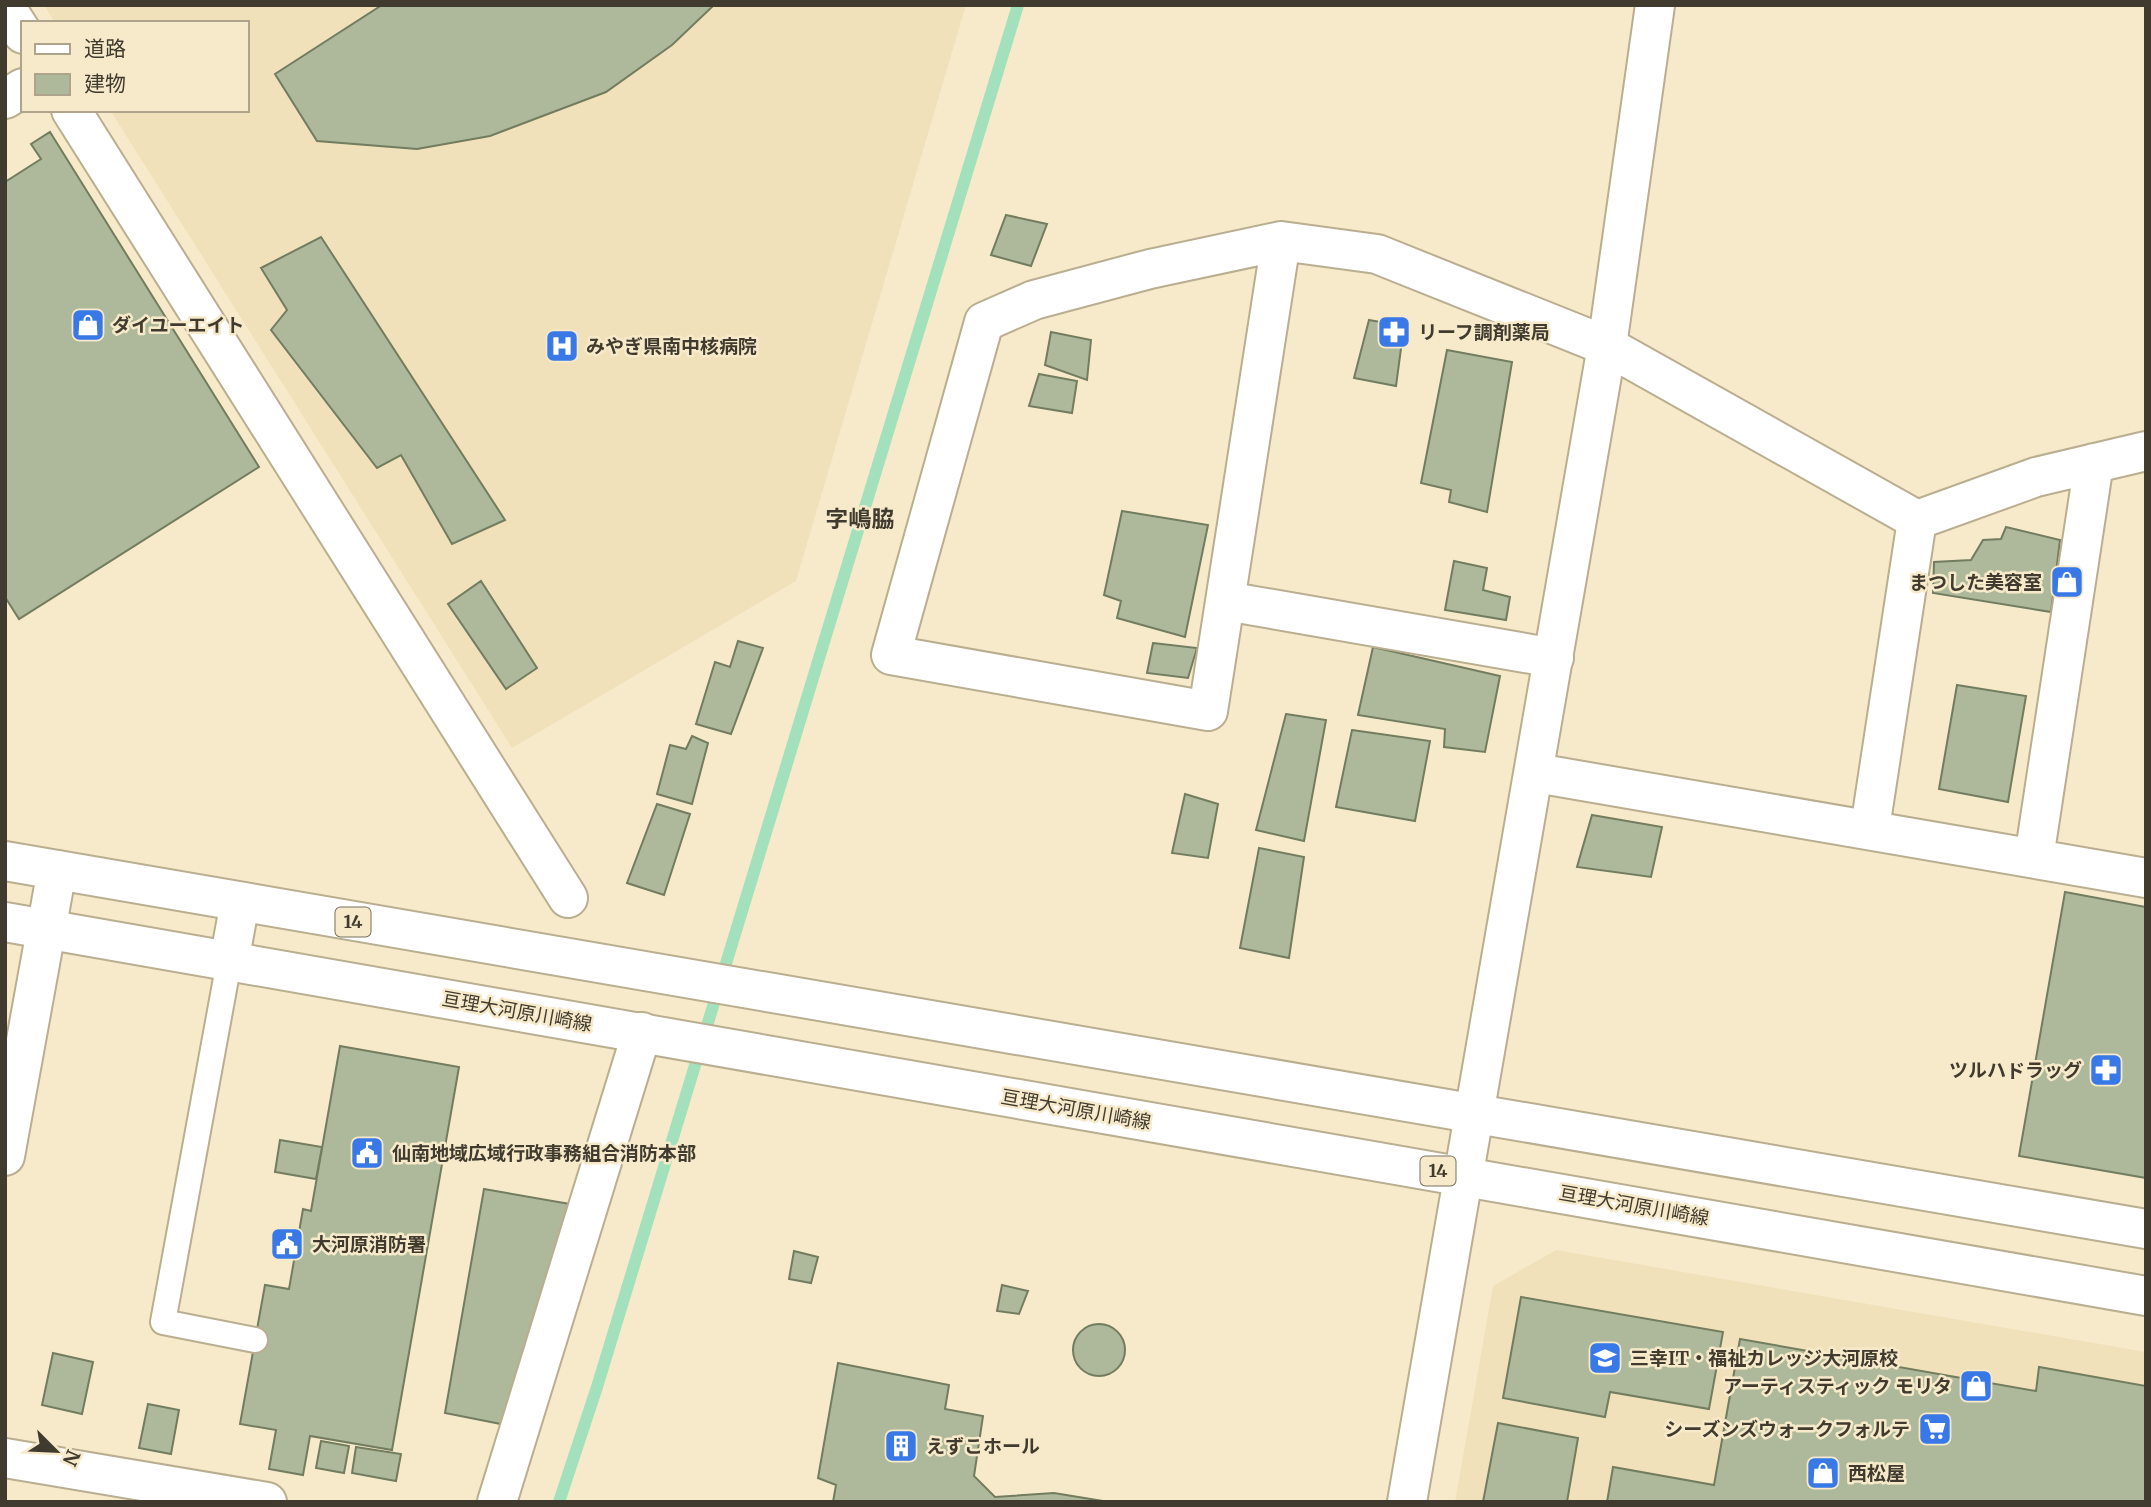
<svg xmlns="http://www.w3.org/2000/svg" width="2151" height="1507" font-family="Merriweather,'Noto Sans JP',serif">
<style>
.built{fill:#f1e1ba}
.lines{fill:none;stroke-linecap:round;stroke-linejoin:round}
.stream{stroke:#a2e1bb;stroke-width:12}
.building{fill:#aeb89a;stroke:#727c5f;stroke-width:2}
.lane-casing{stroke:#baae90;stroke-width:28}
.street-casing{stroke:#baae90;stroke-width:42}
.secondary-casing{stroke:#baae90;stroke-width:42}
.primary-casing{stroke:#baae90;stroke-width:42}
.lane{stroke:#fff;stroke-width:24}
.street{stroke:#fff;stroke-width:38}
.secondary{stroke:#fff;stroke-width:38}
.primary{stroke:#fff;stroke-width:38}
.labels{text-anchor:middle;stroke-width:5;stroke-linejoin:round;paint-order:stroke}
.shield{fill:#f7eacb;stroke:#77705d;stroke-width:2}
.shield-label{font-size:18px;font-weight:bold;fill:#403b2e}
.poi-label{font-size:19px;font-weight:bold;fill:#403b2e;stroke:#f7eacb;text-anchor:start}
.street-label{font-size:19px;fill:#403b2e;stroke:#f7eacb}
.quarter-label{font-size:23px;font-weight:bold;fill:#403b2e;stroke:#f7eacb}
</style>
<rect width="100%" height="100%" fill="#f7eacb"/>
<!-- built -->
<path class="built" d="M44,5H966L796,581L512,748L110,110H247V23H55Z
M1556,1250L2146,1352V1502H1455L1493,1286Z"/>
<g class="lines">
<!-- stream -->
<path class="stream" d="M559,1502L597,1387L1018,5"/>
</g>
<!-- building -->
<path class="building" d="M382,5H714L672,45L606,92L490,136L417,149L317,141L275,74Z
M50,132L259,467L19,619L5,597V182L41,159L31,144Z
M1006,215L1047,224L1031,266L991,255Z
M321,237L505,520L452,544L401,455L377,468L271,330L287,310L261,268Z
M1369,320L1404,326L1396,386L1354,378Z
M1051,332L1091,340L1087,380L1045,365Z
M1447,350L1512,362L1487,512L1449,502L1451,490L1421,483Z
M1039,374L1077,381L1072,413L1029,406Z
M1122,511L1208,525L1185,637L1117,618L1121,601L1104,595Z
M2006,527L2060,540L2051,612L1933,593L1934,562L1971,560L1983,540L2001,539Z
M1454,561L1487,568L1483,590L1510,597L1506,620L1445,610Z
M481,581L537,668L506,689L448,604Z
M738,641L763,648L731,734L696,724L715,662L730,667Z
M1153,643L1197,648L1188,678L1147,673Z
M1373,647L1500,676L1485,752L1444,747L1445,729L1358,715Z
M1957,685L2026,696L2008,802L1939,789Z
M1286,714L1326,720L1304,841L1256,830Z
M1352,730L1430,741L1415,821L1336,807Z
M692,736L708,743L692,804L657,794L670,745L686,749Z
M1185,794L1218,804L1208,858L1172,853Z
M657,804L690,814L664,895L627,883Z
M1592,815L1662,827L1651,877L1577,867Z
M1259,848L1304,857L1289,958L1240,948Z
M2065,892L2146,907V1178L2019,1156Z
M340,1046L459,1067L392,1450L310,1436L303,1475L269,1469L276,1430L240,1424L265,1285L289,1289L303,1209L311,1211Z
M280,1140L322,1147L316,1179L275,1172Z
M484,1189L570,1204L506,1425L445,1413Z
M794,1251L818,1257L811,1283L789,1279Z
M1002,1285L1028,1291L1019,1314L997,1311Z
M1521,1297L1723,1332L1709,1409L1610,1392L1605,1417L1503,1398Z
M1073 1350a26 26 0 1 1 52 0a26 26 0 1 1-52 0Z
M1740,1339L2036,1391L2039,1367L2146,1386V1502H1607L1613,1467L1714,1485Z
M53,1353L93,1362L82,1414L42,1405Z
M838,1363L949,1385L945,1409L983,1416L974,1476L995,1497L1054,1493L1109,1502H833L836,1485L818,1478Z
M148,1404L179,1410L171,1454L139,1448Z
M1498,1423L1578,1438L1567,1502H1483Z
M321,1441L349,1446L344,1473L316,1468Z
M356,1447L401,1454L396,1481L352,1473Z"/>
<g class="lines">
<defs>
<path id="lane" d="M229,962L163,1322L255,1340"/>
<path id="street" d="M5,6L23,34
M5,99L23,88
M71,110L568,898
M1281,241L1208,711L891,655L984,322L1034,300L1150,269L1281,241L1377,254L1607,346L1917,520L2036,477L2146,451
M1226,601L1554,658
M1536,773L2146,878
M1870,828L1917,520
M2034,858L2094,463
M229,962L240,902
M5,1156L57,870
M5,1458L267,1502
M497,1502L642,1032"/>
<path id="secondary" d="M1407,1502L1607,346L1655,5"/>
<path id="primary" d="M5,861L2146,1229
M5,922L2146,1296"/>
</defs>
<!-- lane casing -->
<use href="#lane" class="lane-casing"/>
<!-- street casing -->
<use href="#street" class="street-casing"/>
<!-- secondary casing -->
<use href="#secondary" class="secondary-casing"/>
<!-- primary casing -->
<use href="#primary" class="primary-casing"/>
<!-- lane -->
<use href="#lane" class="lane"/>
<!-- street -->
<use href="#street" class="street"/>
<!-- secondary -->
<use href="#secondary" class="secondary"/>
<!-- primary -->
<use href="#primary" class="primary"/>
</g>
<!-- icons -->
<defs>
<symbol id="shop-square" viewBox="-11 -11 22 22"><rect x="-9" y="-9" width="18" height="18" rx="4" fill="#3979e7" stroke="#f7eacb"/><path d="M-5-2.5h2.3a2.7 3.5 0 0 1 5.4 0H5L5.5 6h-11ZM-1.5-2.5h3a1.5 2.3 0 0 0-3 0Z" fill="#fff"/></symbol>
<symbol id="pharmacy-square" viewBox="-11 -11 22 22"><rect x="-9" y="-9" width="18" height="18" rx="4" fill="#3979e7" stroke="#f7eacb"/><path d="M-2-6h4v4h4v4h-4v4h-4v-4h-4v-4h4Z" fill="#fff"/></symbol>
<symbol id="hospital-square" viewBox="-11 -11 22 22"><rect x="-9" y="-9" width="18" height="18" rx="4" fill="#3979e7" stroke="#f7eacb"/><path d="M-5-5h3v3.5h4V-5h3V5h-3V1.5h-4V5h-3Z" fill="#fff"/></symbol>
<symbol id="civic-square" viewBox="-11 -11 22 22"><rect x="-9" y="-9" width="18" height="18" rx="4" fill="#3979e7" stroke="#f7eacb"/><path d="M-.6-6.5H3V-4.5H.6V-3L4-1V1h2V6H-6V1h2V-1L-.6-3ZM-1.2 2.5V6h2.4V2.5Z" fill="#fff"/></symbol>
<symbol id="university-square" viewBox="-11 -11 22 22"><rect x="-9" y="-9" width="18" height="18" rx="4" fill="#3979e7" stroke="#f7eacb"/><path d="M0-5L7-2L0 1L-7-2ZM-4 1L0 2.5L4 1V4Q0 6-4 4Z" fill="#fff"/></symbol>
<symbol id="supermarket-square" viewBox="-11 -11 22 22"><rect x="-9" y="-9" width="18" height="18" rx="4" fill="#3979e7" stroke="#f7eacb"/><path d="M-6-5.5h2.5l.6 2H6L4.5 2H-2.5L-4.4-4H-6ZM-1.5 3.2a1.3 1.3 0 1 0 .1 0ZM3 3.2a1.3 1.3 0 1 0 .1 0Z" fill="#fff"/></symbol>
<symbol id="building-square" viewBox="-11 -11 22 22"><rect x="-9" y="-9" width="18" height="18" rx="4" fill="#3979e7" stroke="#f7eacb"/><path d="M-4-6H4V6H1V3H-1V6H-4ZM-2.5-4.3h1.7v1.8h-1.7ZM.8-4.3h1.7v1.8H.8ZM-2.5-1h1.7V.8h-1.7ZM.8-1h1.7V.8H.8Z" fill="#fff"/></symbol>
</defs>
<g fill-rule="evenodd">
<use href="#shop-square" x="69" y="306" width="38" height="38"/>
<use href="#pharmacy-square" x="1375" y="313" width="38" height="38"/>
<use href="#hospital-square" x="543" y="327" width="38" height="38"/>
<use href="#shop-square" x="2048" y="563" width="38" height="38"/>
<use href="#pharmacy-square" x="2087" y="1051" width="38" height="38"/>
<use href="#civic-square" x="348" y="1134" width="38" height="38"/>
<use href="#civic-square" x="268" y="1225" width="38" height="38"/>
<use href="#university-square" x="1586" y="1339" width="38" height="38"/>
<use href="#shop-square" x="1957" y="1367" width="38" height="38"/>
<use href="#supermarket-square" x="1916" y="1410" width="38" height="38"/>
<use href="#building-square" x="882" y="1427" width="38" height="38"/>
<use href="#shop-square" x="1804" y="1454" width="38" height="38"/>
</g>
<g class="labels">
<!-- shield labels -->
<g class="shield">
<rect x="335.5" y="907.5" width="35" height="29" rx="5"/>
<rect x="1420.5" y="1156.5" width="35" height="29" rx="5"/>
</g>
<g class="shield-label">
<text x="353" y="928">14</text>
<text x="1438" y="1177">14</text>
</g>
<!-- poi labels -->
<g class="poi-label">
<text x="112" y="332">ダイユーエイト</text>
<text x="1418" y="339">リーフ調剤薬局</text>
<text x="586" y="353">みやぎ県南中核病院</text>
<text x="2042" y="589" text-anchor="end">まつした美容室</text>
<text x="2082" y="1077" text-anchor="end">ツルハドラッグ</text>
<text x="392" y="1160">仙南地域広域行政事務組合消防本部</text>
<text x="312" y="1251">大河原消防署</text>
<text x="1630" y="1365">三幸IT・福祉カレッジ大河原校</text>
<text x="1952" y="1393" text-anchor="end">アーティスティック モリタ</text>
<text x="1910" y="1436" text-anchor="end">シーズンズウォークフォルテ</text>
<text x="926" y="1453">えずこホール</text>
<text x="1848" y="1480">西松屋</text>
</g>
<!-- street labels -->
<g class="street-label">
<text transform="translate(517 1011) rotate(10)" y="7">亘理大河原川崎線</text>
<text transform="translate(1076 1109) rotate(10)" y="7">亘理大河原川崎線</text>
<text transform="translate(1634 1205) rotate(10)" y="7">亘理大河原川崎線</text>
</g>
<!-- quarter labels -->
<g class="quarter-label">
<text x="860" y="527">字嶋脇</text>
</g>
</g>
<!-- border -->
<rect width="2151" height="1507" fill="none" stroke="#403b2e" stroke-width="14"/>
<!-- legend -->
<rect x="21" y="21" width="228" height="91" fill="#f7eacb" stroke="#aea48c" stroke-width="2"/>
<rect x="35" y="44" width="35" height="10" fill="#ffffff" stroke="#aea48c" stroke-width="2"/>
<text x="84" y="56" font-size="21" fill="#403b2e">道路</text>
<rect x="35" y="74" width="35" height="21" fill="#aeb89a" stroke="#aea48c" stroke-width="2"/>
<text x="84" y="91" font-size="21" fill="#403b2e">建物</text>
<!-- north arrow -->
<g transform="translate(56 1451) rotate(114)" stroke="#f7eacb" stroke-width="5" paint-order="stroke">
<path d="M0-5L12 26L0 18L-12 26Z" fill="#403b2e"/>
<text y="-10" font-size="19" font-weight="bold" text-anchor="middle" fill="#403b2e">N</text>
</g>
</svg>
